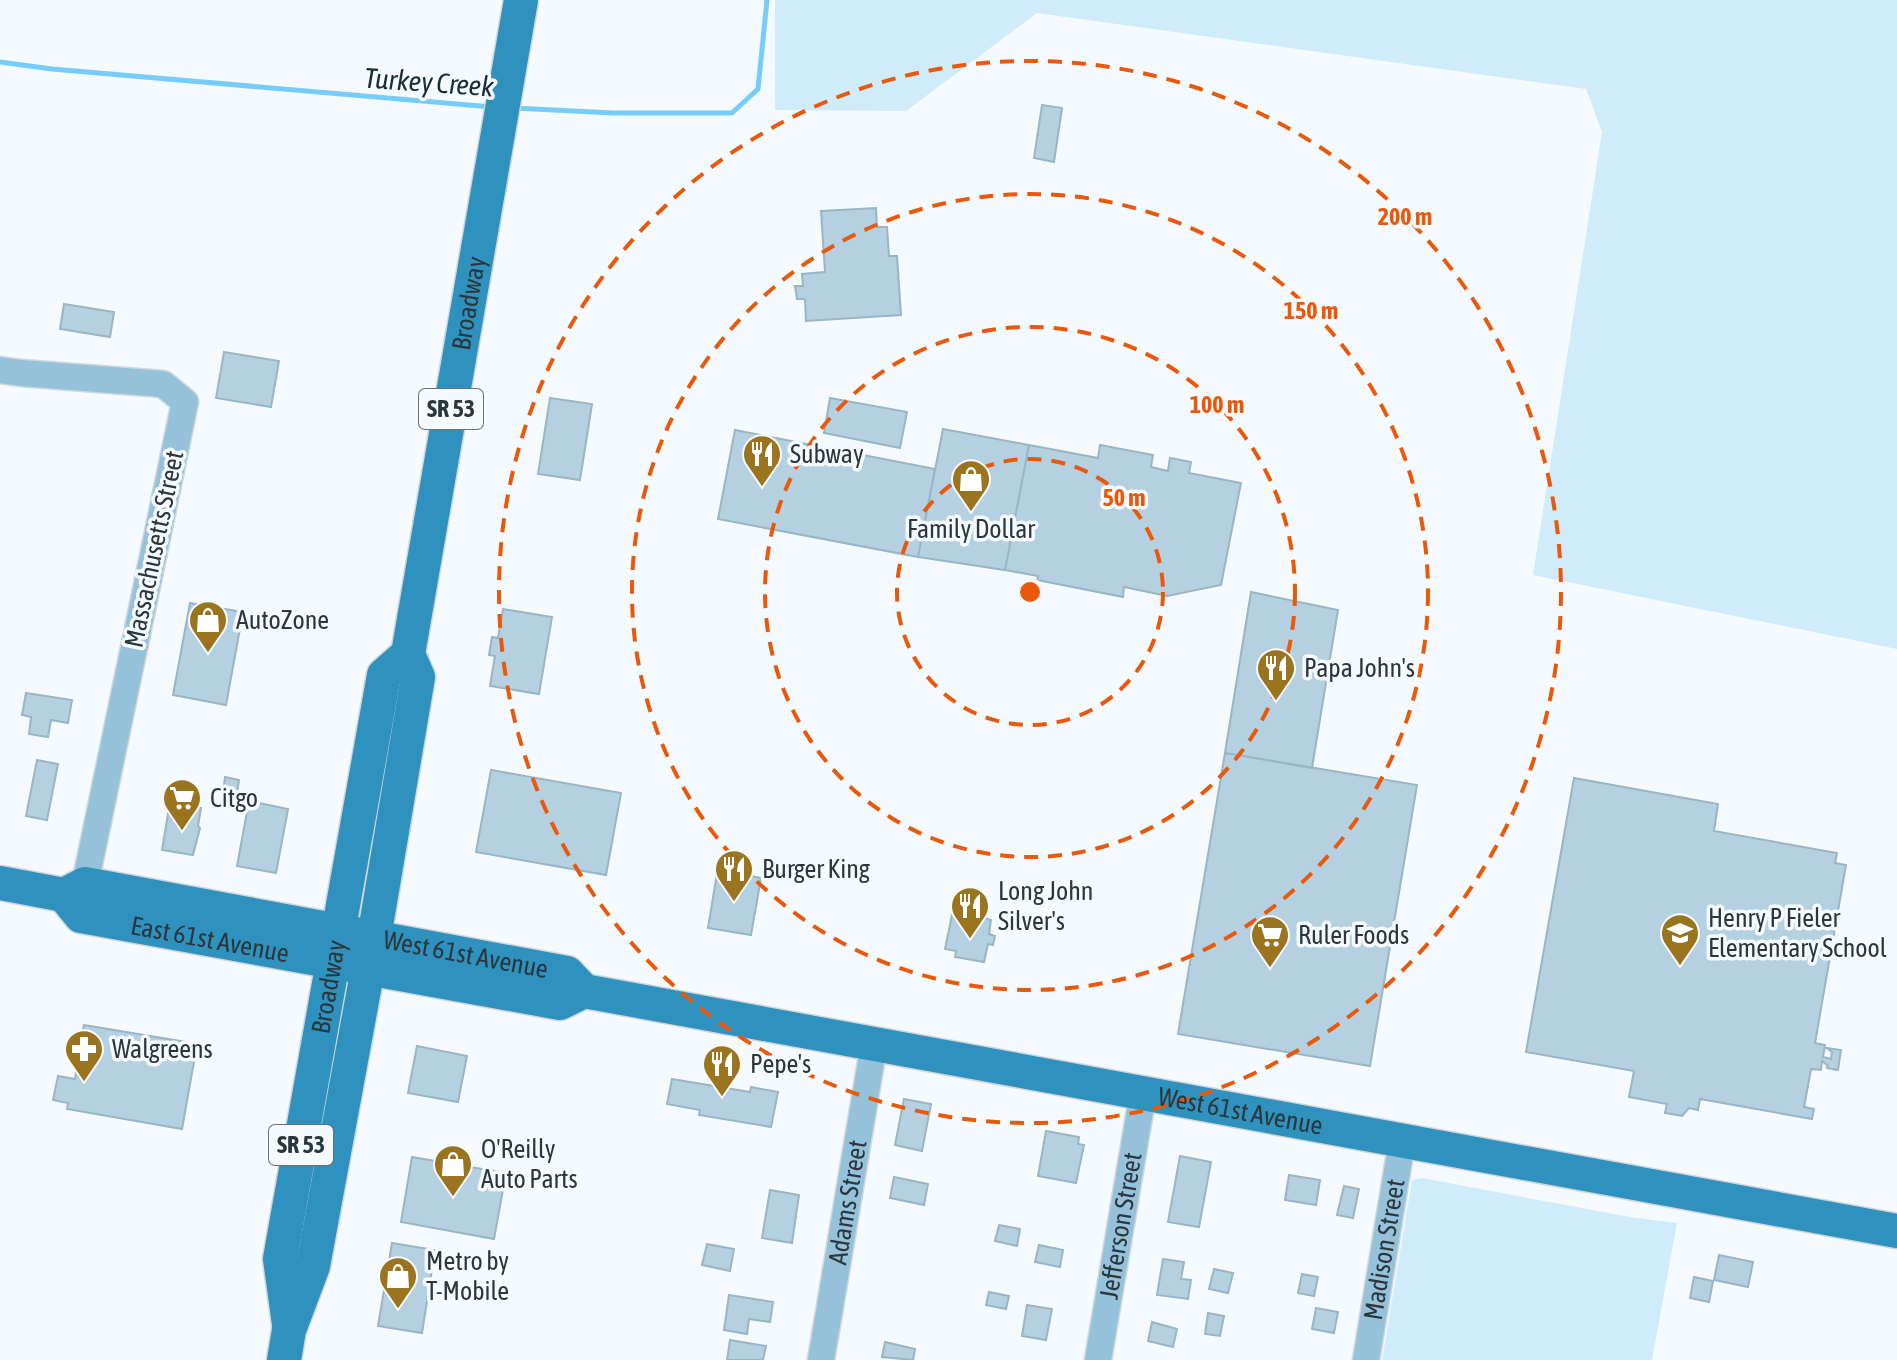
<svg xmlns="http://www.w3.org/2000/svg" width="1897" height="1360" font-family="'Asap Condensed',sans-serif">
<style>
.green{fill:#d0ecfb}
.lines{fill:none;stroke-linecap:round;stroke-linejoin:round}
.stream{stroke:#77cdf9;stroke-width:5}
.building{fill:#b5d0e0;stroke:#9ab5c4;stroke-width:2}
.minor-casing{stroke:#d0d7da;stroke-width:29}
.major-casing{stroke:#d0d7da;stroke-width:37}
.minor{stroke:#95c2da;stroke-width:26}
.major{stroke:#2f91bd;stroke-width:34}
.ring{fill:none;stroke:#e8590c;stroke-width:4;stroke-dasharray:14 10}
.labels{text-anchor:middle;stroke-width:7;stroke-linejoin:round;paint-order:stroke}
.shield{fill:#f4fafd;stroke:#687277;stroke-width:2}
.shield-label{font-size:24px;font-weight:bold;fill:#2c373d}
.street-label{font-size:26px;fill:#2c373d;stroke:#f4fafd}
.poi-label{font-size:26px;fill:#2c373d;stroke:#f4fafd;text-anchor:start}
.water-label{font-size:28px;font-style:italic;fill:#192d37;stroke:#f4fafd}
.centre{fill:#e8590c;stroke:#f4fafd;stroke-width:4}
.ring-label{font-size:24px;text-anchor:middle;font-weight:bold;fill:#e8590c;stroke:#f4fafd;stroke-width:7;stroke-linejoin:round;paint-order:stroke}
</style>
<rect width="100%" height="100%" fill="#f4fafd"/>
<!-- green -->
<path class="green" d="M775,0H1897V649L1533,575L1602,132L1586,89L1037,13L906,111L775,110Z
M1422,1178L1630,1217L1677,1223L1652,1360H1382L1412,1180Z"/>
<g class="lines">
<!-- stream -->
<path class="stream" d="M0,62L52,69L492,107
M514,108L613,113H732L758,89L767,0"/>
</g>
<!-- building -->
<path class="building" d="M1042,105L1062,108L1054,162L1034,158Z
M876,208L877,227H887L889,256H897L901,315L806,321L805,299H797L795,286H803L802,274L825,272L821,211Z
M64,304L114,312L110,337L60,329Z
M224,352L279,361L271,407L216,398Z
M550,398L592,404L580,480L538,474Z
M830,398L907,412L900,448L824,433Z
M943,429L1029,445L1005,570L918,557Z
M735,430L935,469L918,557L718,519Z
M1029,445L1098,458L1100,445L1153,455L1151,467L1168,471L1170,458L1191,462L1189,473L1241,483L1221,585L1167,596L1124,587L1123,597L1037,580L1038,576L1005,570Z
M1251,592L1338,610L1312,768L1225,753Z
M190,603L243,612L226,705L173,695Z
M503,609L552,617L539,694L490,686L495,656L489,655L492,637L498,638Z
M26,693L72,700L68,723L51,720L48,737L29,734L31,717L22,715Z
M1225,753L1417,785L1370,1066L1178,1034Z
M37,760L58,764L47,820L26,816Z
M491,770L621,793L606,875L476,852Z
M225,777L239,780L237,794L223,793Z
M1574,778L1718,804L1714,831L1837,853L1835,863L1846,865L1815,1043L1825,1045L1823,1057L1831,1059L1832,1052L1827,1048L1841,1050L1838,1070L1827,1068L1828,1066L1822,1061L1821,1070L1811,1069L1804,1107L1814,1109L1812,1119L1700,1099L1698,1110L1689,1108L1682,1116L1665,1113L1667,1104L1629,1097L1634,1071L1526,1052Z
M249,801L288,809L276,873L237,866Z
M170,802L201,808L198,826L200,828L193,855L162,850Z
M719,861L732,863L730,872L761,878L751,935L708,928Z
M953,910L991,920L989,934L995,936L993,945L988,944L984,962L955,957L956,951L945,949Z
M84,1025L186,1042L195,1056L182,1129L67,1109L68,1103L53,1100L58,1076L75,1079Z
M417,1046L467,1056L458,1102L408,1093Z
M672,1079L750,1092L751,1087L778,1092L771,1127L699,1115L700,1110L667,1104Z
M904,1099L931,1104L922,1151L895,1145Z
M1046,1131L1079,1137L1078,1144L1084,1145L1076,1183L1038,1176Z
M1180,1156L1211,1162L1199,1227L1168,1222Z
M412,1157L506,1173L494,1239L401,1222Z
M1289,1175L1320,1180L1316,1205L1285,1200Z
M894,1177L928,1184L924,1205L890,1198Z
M1344,1186L1359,1189L1353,1218L1337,1215Z
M770,1190L799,1195L792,1243L762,1238Z
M999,1225L1020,1229L1017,1246L995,1241Z
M392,1243L435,1250L422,1333L378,1326Z
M707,1244L734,1249L730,1271L702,1265Z
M1039,1245L1063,1250L1060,1267L1035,1262Z
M1719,1255L1753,1262L1748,1287L1714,1280Z
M1163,1259L1184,1262L1181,1279L1191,1280L1188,1299L1157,1295Z
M1214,1269L1233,1273L1228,1293L1209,1289Z
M1302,1274L1318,1277L1314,1296L1298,1293Z
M1694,1277L1713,1281L1709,1302L1690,1298Z
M989,1292L1009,1296L1006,1309L986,1305Z
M729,1295L773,1302L770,1322L749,1319L747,1334L724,1330Z
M1027,1305L1052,1309L1046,1340L1022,1336Z
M1316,1308L1338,1312L1334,1333L1312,1329Z
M1208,1313L1224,1316L1220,1336L1205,1334Z
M1152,1322L1177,1329L1173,1347L1148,1341Z
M730,1340L766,1346L763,1360H727Z
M885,1342L915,1349L913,1360L882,1357Z"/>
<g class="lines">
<defs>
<g id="minor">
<path d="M0,370L21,373L163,384L185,402L85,884"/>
<path id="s1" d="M821,1360L874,1044"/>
<path id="s2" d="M1098,1360L1143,1093"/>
<path id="s3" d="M1366,1360L1402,1141"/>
</g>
<g id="major">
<path id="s4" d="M0,883L64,895L85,884L567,973L584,991"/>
<path id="s5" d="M64,895L81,916L560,1003L584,991L1897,1231"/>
<path id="s6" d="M289,1324L280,1259L384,675L408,654"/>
<path id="s7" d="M284,1360L289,1330L313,1266L378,914L418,677L408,654L521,0"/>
</g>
</defs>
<!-- minor casing -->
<use href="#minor" class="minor-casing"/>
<!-- major casing -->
<use href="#major" class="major-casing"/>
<!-- minor -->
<use href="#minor" class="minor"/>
<!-- major -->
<use href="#major" class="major"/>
</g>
<!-- distance rings -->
<g class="ring">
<circle cx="1030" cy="592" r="133"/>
<circle cx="1030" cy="592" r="265"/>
<circle cx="1030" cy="592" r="398"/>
<circle cx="1030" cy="592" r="531"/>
</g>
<!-- icons -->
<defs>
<symbol id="restaurant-pin" viewBox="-11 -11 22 30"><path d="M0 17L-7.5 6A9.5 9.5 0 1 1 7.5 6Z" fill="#9b7420" stroke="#f4fafd"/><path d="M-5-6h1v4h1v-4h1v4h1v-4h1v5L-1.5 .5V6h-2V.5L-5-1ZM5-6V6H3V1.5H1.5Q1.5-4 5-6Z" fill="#fff"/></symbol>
<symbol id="shop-pin" viewBox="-11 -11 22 30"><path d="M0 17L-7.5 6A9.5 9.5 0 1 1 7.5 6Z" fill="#9b7420" stroke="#f4fafd"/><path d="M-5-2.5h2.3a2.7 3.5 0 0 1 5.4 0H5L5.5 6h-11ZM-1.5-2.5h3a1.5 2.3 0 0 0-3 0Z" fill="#fff"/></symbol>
<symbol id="supermarket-pin" viewBox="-11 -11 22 30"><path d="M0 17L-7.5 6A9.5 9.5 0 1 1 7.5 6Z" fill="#9b7420" stroke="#f4fafd"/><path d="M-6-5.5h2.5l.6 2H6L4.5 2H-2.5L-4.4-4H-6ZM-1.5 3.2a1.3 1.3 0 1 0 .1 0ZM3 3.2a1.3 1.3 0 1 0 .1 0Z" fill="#fff"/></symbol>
<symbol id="school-pin" viewBox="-11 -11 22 30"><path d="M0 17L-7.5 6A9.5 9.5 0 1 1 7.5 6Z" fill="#9b7420" stroke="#f4fafd"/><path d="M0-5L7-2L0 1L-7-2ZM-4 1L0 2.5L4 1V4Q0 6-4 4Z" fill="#fff"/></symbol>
<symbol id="pharmacy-pin" viewBox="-11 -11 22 30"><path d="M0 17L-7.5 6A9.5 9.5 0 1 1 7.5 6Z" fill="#9b7420" stroke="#f4fafd"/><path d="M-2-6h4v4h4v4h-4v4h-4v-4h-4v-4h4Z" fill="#fff"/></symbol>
</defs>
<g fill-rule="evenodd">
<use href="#restaurant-pin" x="740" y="432" width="44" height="60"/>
<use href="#shop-pin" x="949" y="457" width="44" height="60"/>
<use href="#shop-pin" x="186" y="598" width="44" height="60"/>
<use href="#restaurant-pin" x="1254" y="646" width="44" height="60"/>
<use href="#supermarket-pin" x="160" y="776" width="44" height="60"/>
<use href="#restaurant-pin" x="712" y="847" width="44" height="60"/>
<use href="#restaurant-pin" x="948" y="884" width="44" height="60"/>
<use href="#school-pin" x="1658" y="911" width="44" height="60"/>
<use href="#supermarket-pin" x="1248" y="913" width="44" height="60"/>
<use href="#pharmacy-pin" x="62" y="1027" width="44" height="60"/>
<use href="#restaurant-pin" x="700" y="1042" width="44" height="60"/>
<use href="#shop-pin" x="431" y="1142" width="44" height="60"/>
<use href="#shop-pin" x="376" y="1254" width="44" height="60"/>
</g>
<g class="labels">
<!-- shield labels -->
<g class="shield">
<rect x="419" y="389" width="64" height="40" rx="6"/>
<rect x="269" y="1125" width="64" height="40" rx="6"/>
</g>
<g class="shield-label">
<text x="451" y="417">SR 53</text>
<text x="301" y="1153">SR 53</text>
</g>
<!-- street labels -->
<g class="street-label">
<text dy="9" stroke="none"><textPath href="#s7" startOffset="1078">Broadway</textPath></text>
<text transform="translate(154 549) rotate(-78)" y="9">Massachusetts Street</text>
<text dy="9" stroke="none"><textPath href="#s5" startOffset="158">East 61st Avenue</textPath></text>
<text dy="9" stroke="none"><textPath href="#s4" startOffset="476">West 61st Avenue</textPath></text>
<text dy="9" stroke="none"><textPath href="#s6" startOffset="342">Broadway</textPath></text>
<text dy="9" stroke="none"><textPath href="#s5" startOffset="1208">West 61st Avenue</textPath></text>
<text dy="9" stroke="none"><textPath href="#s1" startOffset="160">Adams Street</textPath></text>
<text dy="9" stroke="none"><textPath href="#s2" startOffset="136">Jefferson Street</textPath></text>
<text dy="9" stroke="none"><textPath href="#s3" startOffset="112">Madison Street</textPath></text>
</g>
<!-- poi labels -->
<g class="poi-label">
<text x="790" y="463">Subway</text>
<text x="971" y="538" text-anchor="middle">Family Dollar</text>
<text x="236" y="629">AutoZone</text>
<text x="1304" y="677">Papa John's</text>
<text x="210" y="807">Citgo</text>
<text x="762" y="878">Burger King</text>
<text x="998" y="900">Long John<tspan x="998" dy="30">Silver's</tspan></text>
<text x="1708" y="927">Henry P Fieler<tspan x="1708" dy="30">Elementary School</tspan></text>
<text x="1298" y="944">Ruler Foods</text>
<text x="112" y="1058">Walgreens</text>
<text x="750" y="1073">Pepe's</text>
<text x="481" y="1158">O'Reilly<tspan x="481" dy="30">Auto Parts</tspan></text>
<text x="426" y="1270">Metro by<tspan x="426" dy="30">T-Mobile</tspan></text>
</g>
<!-- water labels -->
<g class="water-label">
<text transform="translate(429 82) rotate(4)" y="10">Turkey Creek</text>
</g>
</g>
<circle cx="1030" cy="592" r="12" class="centre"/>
<g class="ring-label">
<text x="1405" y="225">200 m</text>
<text x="1311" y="319">150 m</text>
<text x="1217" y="413">100 m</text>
<text x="1124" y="506">50 m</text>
</g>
</svg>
